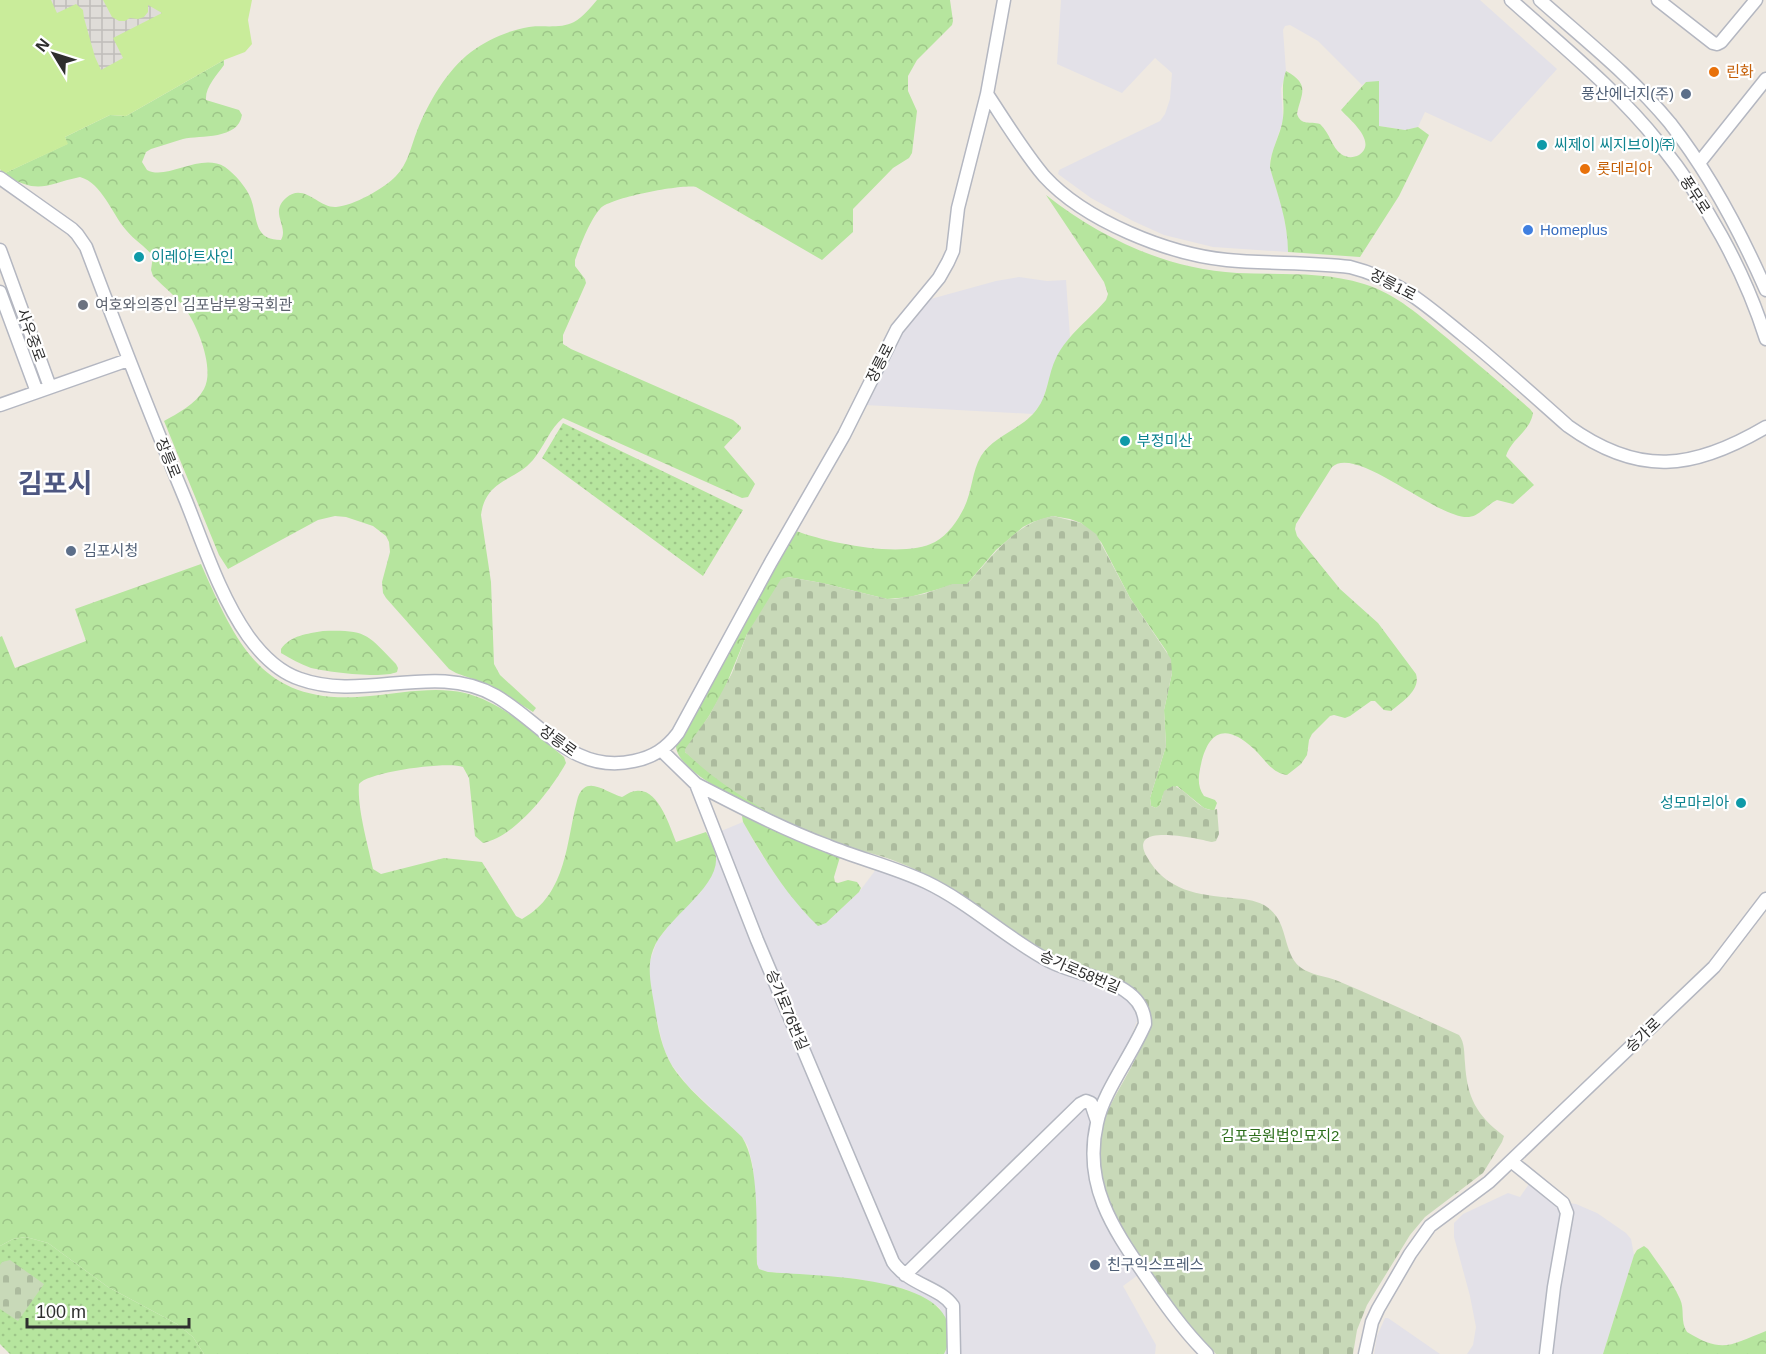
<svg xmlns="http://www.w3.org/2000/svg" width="1766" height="1354" font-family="Helvetica,'Noto Sans KR',sans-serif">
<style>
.industrial{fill:#e3e1e8}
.grass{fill:url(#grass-dots)}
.forest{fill:url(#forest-crowns)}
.cemetery{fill:url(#cemetery-stones)}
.pitch{fill:#c9ec9a}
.plaza{fill:url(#plaza-grid)}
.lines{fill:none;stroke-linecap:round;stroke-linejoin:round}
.minor-casing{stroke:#b4b7c1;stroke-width:15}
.minor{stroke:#fff;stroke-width:12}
.food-dot{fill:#e8710a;stroke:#fff;stroke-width:2}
.service-dot{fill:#5c6f8a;stroke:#fff;stroke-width:2}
.culture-dot{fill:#0f9aa8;stroke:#fff;stroke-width:2}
.shop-dot{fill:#3f7fe0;stroke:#fff;stroke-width:2}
.worship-dot{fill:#6b7280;stroke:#fff;stroke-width:2}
.labels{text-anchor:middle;stroke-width:4.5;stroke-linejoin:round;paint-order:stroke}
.food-label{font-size:15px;fill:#c56008;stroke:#fff;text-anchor:start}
.service-label{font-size:15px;fill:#4e5e75;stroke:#fff;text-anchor:start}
.culture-label{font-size:15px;fill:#0d838f;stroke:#fff;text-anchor:start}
.street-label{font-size:15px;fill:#2e2e2e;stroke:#fff}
.shop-label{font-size:15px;fill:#366cbe;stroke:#fff;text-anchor:start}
.worship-label{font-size:15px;fill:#5b616d;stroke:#fff;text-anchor:start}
.park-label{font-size:15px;fill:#2c6e1b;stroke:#fff}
.town-label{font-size:27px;font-weight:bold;fill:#4d5680;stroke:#fff}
</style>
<defs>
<pattern id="grass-dots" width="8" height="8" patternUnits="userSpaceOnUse" patternTransform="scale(1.5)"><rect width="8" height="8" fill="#b6e59e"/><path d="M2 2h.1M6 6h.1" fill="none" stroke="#9dc588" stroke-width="1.8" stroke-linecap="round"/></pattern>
<pattern id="forest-crowns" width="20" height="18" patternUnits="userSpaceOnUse" patternTransform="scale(1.5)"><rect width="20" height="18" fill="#b6e59e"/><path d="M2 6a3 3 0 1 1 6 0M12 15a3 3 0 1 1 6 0" fill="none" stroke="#9dc588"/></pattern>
<pattern id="cemetery-stones" width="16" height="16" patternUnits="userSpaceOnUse" patternTransform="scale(1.5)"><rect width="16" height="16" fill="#c8d9b8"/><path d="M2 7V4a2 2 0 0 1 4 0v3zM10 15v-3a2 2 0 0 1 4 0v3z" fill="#acbb9e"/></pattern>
<pattern id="plaza-grid" width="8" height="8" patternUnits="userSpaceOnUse" patternTransform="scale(1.5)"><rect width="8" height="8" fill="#dfdcd8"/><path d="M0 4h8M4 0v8" fill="none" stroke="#c0bdba"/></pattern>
</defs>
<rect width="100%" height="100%" fill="#efe9e1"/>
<!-- industrial -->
<path class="industrial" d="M1061,0H1480L1557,69L1491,142L1425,112L1418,127L1405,130L1379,126L1366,82L1362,85L1318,41L1290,25L1285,26L1283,30L1286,71L1281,89L1283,120L1270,160V168L1283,212L1288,240V252L1213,247L1164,235L1133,221L1091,198L1058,174L1059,170L1160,121L1165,114L1170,99L1172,73L1155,58L1122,93L1057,64Z
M1019,277L1047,281L1066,280L1070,337L1056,358L1042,402L1033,414L865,405L900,336L927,300L996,281Z
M743,822L760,852L782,884L818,925L826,923L859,892L877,868L935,891L1046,966L1079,980L1110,990L1129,1000L1137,1014V1021L1088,1144V1177L1102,1217L1138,1275L1123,1286L1156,1345L1155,1354H944L947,1348L940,1308L925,1298L905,1289L858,1279L768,1272L759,1269L757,1264L753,1167L748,1146L742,1137L688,1086L671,1064L664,1049L656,1017L649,976L650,961L657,941L676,916L701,892L715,851L709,836Z
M1531,1181L1558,1202L1576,1204L1597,1213L1626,1233L1631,1239L1634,1255L1603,1354H1467L1473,1345L1476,1327L1470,1296L1454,1237V1223L1463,1214L1508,1193L1520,1197Z
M1385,1318H1388L1440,1354H1374L1377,1336Z"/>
<!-- grass -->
<path class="grass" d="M563,423L743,510L703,576L542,458Z
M26,1237L48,1243L108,1287L177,1324L193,1337L204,1354H10L0,1344V1246L13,1239Z"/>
<!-- forest -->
<path class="forest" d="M597,0H950L953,21L952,25L917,60L908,76V91L917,111L912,153L909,158L893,168L853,209V232L822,260L696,187C682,184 608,198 600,209C590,220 580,246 575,260V266L585,279L586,283L563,335V344L571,349L733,420L741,427V429L724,447L753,481L755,484L748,497L742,498L563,418C550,428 544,447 533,460C514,482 486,479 481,515L491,582L494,664L500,675L536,708L533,712L492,686L456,673L449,669L386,598L383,593L382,582L390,552L389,542L386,536L373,526L346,517L335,516L318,520L228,569L219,555L164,421C178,413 195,405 204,389C215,369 198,327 186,310C177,297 164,287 153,276L151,270L153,256C145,246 134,240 126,230C112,214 102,183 80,177C43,185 40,195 3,174L67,144L65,137L110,115L126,116L224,60V65C217,75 205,87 206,100L239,110L242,115C238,140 201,135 183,139C172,142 162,146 151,149L146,152L142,162L147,170C167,181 200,152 225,167C235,174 247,188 251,199C258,218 253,240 281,240C289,226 269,213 286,198C304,182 318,208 336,207C353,206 385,188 396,176C408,164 411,146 417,131C428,103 447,70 471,52C487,40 509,30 529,27C544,25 561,29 574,22C583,17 591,7 597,0Z
M1286,71C1311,85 1301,93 1297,114C1301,126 1310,121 1320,124C1330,133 1332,148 1341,154C1347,158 1353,158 1359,155C1378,142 1350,120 1341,110L1366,82L1379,81V126L1405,130L1418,127L1429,135L1399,196L1360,257L1288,252C1288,222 1278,196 1270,168C1270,150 1281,135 1283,118C1285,101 1280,87 1286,71Z
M1046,195C1101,238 1166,269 1237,273C1279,275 1323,271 1364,284C1397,294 1421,317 1447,338C1475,362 1503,385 1530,409L1533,413C1530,432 1511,439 1506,456L1534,485L1513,504L1497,500C1487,504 1480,516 1469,517C1438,520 1356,444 1332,467L1296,524L1295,529L1297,536L1340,589L1378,623L1416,674C1421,690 1402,702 1391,711L1384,710L1375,701H1371L1350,716L1345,718L1334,715L1330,716L1312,734L1309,740L1307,755L1301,764L1287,775C1271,773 1265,759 1254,749C1224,721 1207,732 1200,769C1198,779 1198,788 1204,796L1215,800L1217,803L1214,811L1204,808L1177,786L1163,795L1160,805L1156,808L1151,806L1150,798L1166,746L1164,710L1172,673L1167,652L1130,598L1101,542L1081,523L1070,519L1053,516L1033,522L1023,527L996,550L967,584H957L910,597L887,599L822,583L788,577L747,634L724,690L709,716L685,752L732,788L779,818C756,808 677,774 676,746L796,531C829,543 903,559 935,542C948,535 958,520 964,508C972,492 972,471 981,456C994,435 1023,429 1037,409C1048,395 1048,374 1056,358C1067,335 1090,319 1106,300L1108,294L1104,282Z
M201,564C238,648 264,707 370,696C401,693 435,686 465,693C504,703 534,733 564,757L566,763C551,790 515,837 483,843L475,836L469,778L463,767C448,761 368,772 359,784C357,808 368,845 373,869L381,874L444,858L482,862L516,916L522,919C568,894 566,840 578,797C587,774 606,793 622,797C626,795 631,791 636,791C658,787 670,827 676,842L706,832C710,839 715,848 716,857C719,889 665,918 653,950C646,968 652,990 655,1009C658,1030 663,1055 677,1073C695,1097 721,1116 742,1137C760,1165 756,1229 757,1264L759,1269L768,1272C808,1276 949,1274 949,1332C949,1340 948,1347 944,1354H204L193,1337L177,1324L108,1287L48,1243L26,1237L13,1239L0,1246V637L2,636L15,668L86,641L75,609Z
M323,631C366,630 366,633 396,664L398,668L397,672C382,679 328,672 311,668C300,664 291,659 281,653V649C291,635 307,634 323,631Z
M745,815L837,854L840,857L834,877L835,882L838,883L848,880L857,882L861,888L859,892L826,923L818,926C787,896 764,859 743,822L742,816Z
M1644,1246L1648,1249C1659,1265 1672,1281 1680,1299C1685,1309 1680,1322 1687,1332C1723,1354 1730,1345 1766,1331V1354H1603L1634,1255L1637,1250Z"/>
<!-- cemetery -->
<path class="cemetery" d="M1053,516L1081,523L1096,534L1130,598L1171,659L1172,673L1164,710L1166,746L1150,798L1151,806L1156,808L1160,805L1164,791L1173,786C1188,789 1201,815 1217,809L1219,834L1216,841L1212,842C1199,839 1155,829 1145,840C1141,845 1144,852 1147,857C1166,891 1198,895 1233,898C1244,899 1254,900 1264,905C1290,920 1281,951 1300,967C1310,975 1326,976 1338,981C1379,998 1419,1017 1459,1035C1465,1043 1464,1053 1465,1063C1467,1097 1476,1115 1504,1136L1502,1142L1483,1173L1425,1217L1410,1235L1367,1305L1357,1330L1353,1354H1216C1187,1325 1163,1292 1140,1258C1126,1238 1110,1216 1104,1194C1099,1174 1097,1151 1101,1130C1108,1096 1161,1035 1147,1005C1132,973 1077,969 1047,955L933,879C922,873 911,867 900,863C880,854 858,851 838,844C783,823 728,793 685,752V749L709,716L732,673L747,634L781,579L788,577L822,583L887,599H895L924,594L952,584H967C992,557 1014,523 1053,516Z
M10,1260L44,1284L18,1321L0,1309V1265L2,1262Z"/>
<!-- pitch -->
<path class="pitch" d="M0,0H252L248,20L252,44L245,52L224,60L126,116L110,115L65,137L68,144L3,174L0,169Z"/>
<!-- plaza -->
<path class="plaza" d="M51,0H103L112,17L119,21H125L130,18L138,19L144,17L148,12V5L162,13L113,38L123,58L101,70L95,57L84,18L83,10L76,4L57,13Z"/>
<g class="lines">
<defs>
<path id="minor" d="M1511,0C1561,45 1617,90 1659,143C1705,200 1744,269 1766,339
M1540,0C1585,40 1632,77 1670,123C1710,174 1740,231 1766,290
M1658,0L1713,43L1717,44L1721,42L1756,0
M987,94C1005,121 1023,151 1044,176C1085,221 1168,254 1227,260C1268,264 1309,262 1350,267C1398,279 1426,305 1463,335C1499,364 1533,395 1568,426C1639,477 1693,470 1766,427
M1699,163L1766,79
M0,178L72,229L77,234L86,247C118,332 151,417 186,501C204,546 220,596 248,636C261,654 279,672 300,679C363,702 436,661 496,696C542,723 574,775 634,761C653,757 666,749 678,733L771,562L844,435L897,329L939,278L948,262L953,251L958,208L987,94L1004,0
M0,250L50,387
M0,292L37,392
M0,405L128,360
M662,751L696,784L757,940L893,1262C909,1285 940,1287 953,1306L954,1354
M696,784C739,806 782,829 828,846C860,859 894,867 926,882C970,903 1006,938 1049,961C1080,978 1144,979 1145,1024C1132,1055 1103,1092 1097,1123C1083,1184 1112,1227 1145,1275C1164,1303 1183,1330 1207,1354
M1511,1161L1563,1203L1567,1213L1554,1287L1546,1354
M905,1275L1080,1104L1086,1101L1091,1103L1097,1121
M1365,1354L1372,1322L1378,1309L1410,1254L1430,1226L1489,1182L1714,967L1766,899"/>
</defs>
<!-- minor casing -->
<use href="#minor" class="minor-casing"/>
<!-- minor -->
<use href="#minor" class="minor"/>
</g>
<!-- markers -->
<g class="food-dot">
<circle cx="1714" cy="72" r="6"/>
<circle cx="1585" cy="169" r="6"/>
</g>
<g class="service-dot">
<circle cx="1686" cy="94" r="6"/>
<circle cx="71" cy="551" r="6"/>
<circle cx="1095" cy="1265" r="6"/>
</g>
<g class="culture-dot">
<circle cx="1542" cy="145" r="6"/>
<circle cx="139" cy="257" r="6"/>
<circle cx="1125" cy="441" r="6"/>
<circle cx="1741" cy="803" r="6"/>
</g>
<circle class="shop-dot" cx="1528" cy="230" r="6"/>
<circle class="worship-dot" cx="83" cy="305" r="6"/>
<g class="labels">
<!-- food labels -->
<g class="food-label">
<text x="1726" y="77">린화</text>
<text x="1597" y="174">롯데리아</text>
</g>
<!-- service labels -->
<g class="service-label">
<text x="1674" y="99" text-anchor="end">풍산에너지(주)</text>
<text x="83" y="556">김포시청</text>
<text x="1107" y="1270">친구익스프레스</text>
</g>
<!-- culture labels -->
<g class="culture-label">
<text x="1554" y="150">씨제이 씨지브이)㈜</text>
<text x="151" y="262">이레아트사인</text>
<text x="1137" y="446">부정미산</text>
<text x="1729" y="808" text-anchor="end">성모마리아</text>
</g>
<!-- street labels -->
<g class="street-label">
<text transform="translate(1695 195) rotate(57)" y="5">풍무로</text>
<text transform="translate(1393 285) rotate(28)" y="5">장릉1로</text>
<text transform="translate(31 335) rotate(70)" y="5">사우중로</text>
<text transform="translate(880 363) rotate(-63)" y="5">장릉로</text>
<text transform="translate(168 458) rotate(68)" y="5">장릉로</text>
<text transform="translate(558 741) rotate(36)" y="5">장릉로</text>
<text transform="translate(1080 972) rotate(23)" y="5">승가로58번길</text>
<text transform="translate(787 1010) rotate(67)" y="5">승가로76번길</text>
<text transform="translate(1643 1035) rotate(-44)" y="5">승가로</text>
</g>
<!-- shop labels -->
<g class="shop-label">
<text x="1540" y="235">Homeplus</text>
</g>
<!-- worship labels -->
<g class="worship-label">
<text x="95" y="310">여호와의증인 김포남부왕국회관</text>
</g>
<!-- park labels -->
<g class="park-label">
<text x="1280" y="1141">김포공원법인묘지2</text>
</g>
<!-- town labels -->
<g class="town-label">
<text x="55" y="493">김포시</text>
</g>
</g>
<!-- north arrow -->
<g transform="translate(54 54) rotate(308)" stroke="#ffffff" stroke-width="4.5" paint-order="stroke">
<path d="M0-4.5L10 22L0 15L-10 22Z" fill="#2e2e2e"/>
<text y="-9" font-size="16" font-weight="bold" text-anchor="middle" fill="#2e2e2e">N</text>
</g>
<!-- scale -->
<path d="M27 1318v9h162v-9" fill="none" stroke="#2e2e2e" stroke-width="3"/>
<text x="36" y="1318" font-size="18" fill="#2e2e2e" stroke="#ffffff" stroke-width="4.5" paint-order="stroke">100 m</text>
</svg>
